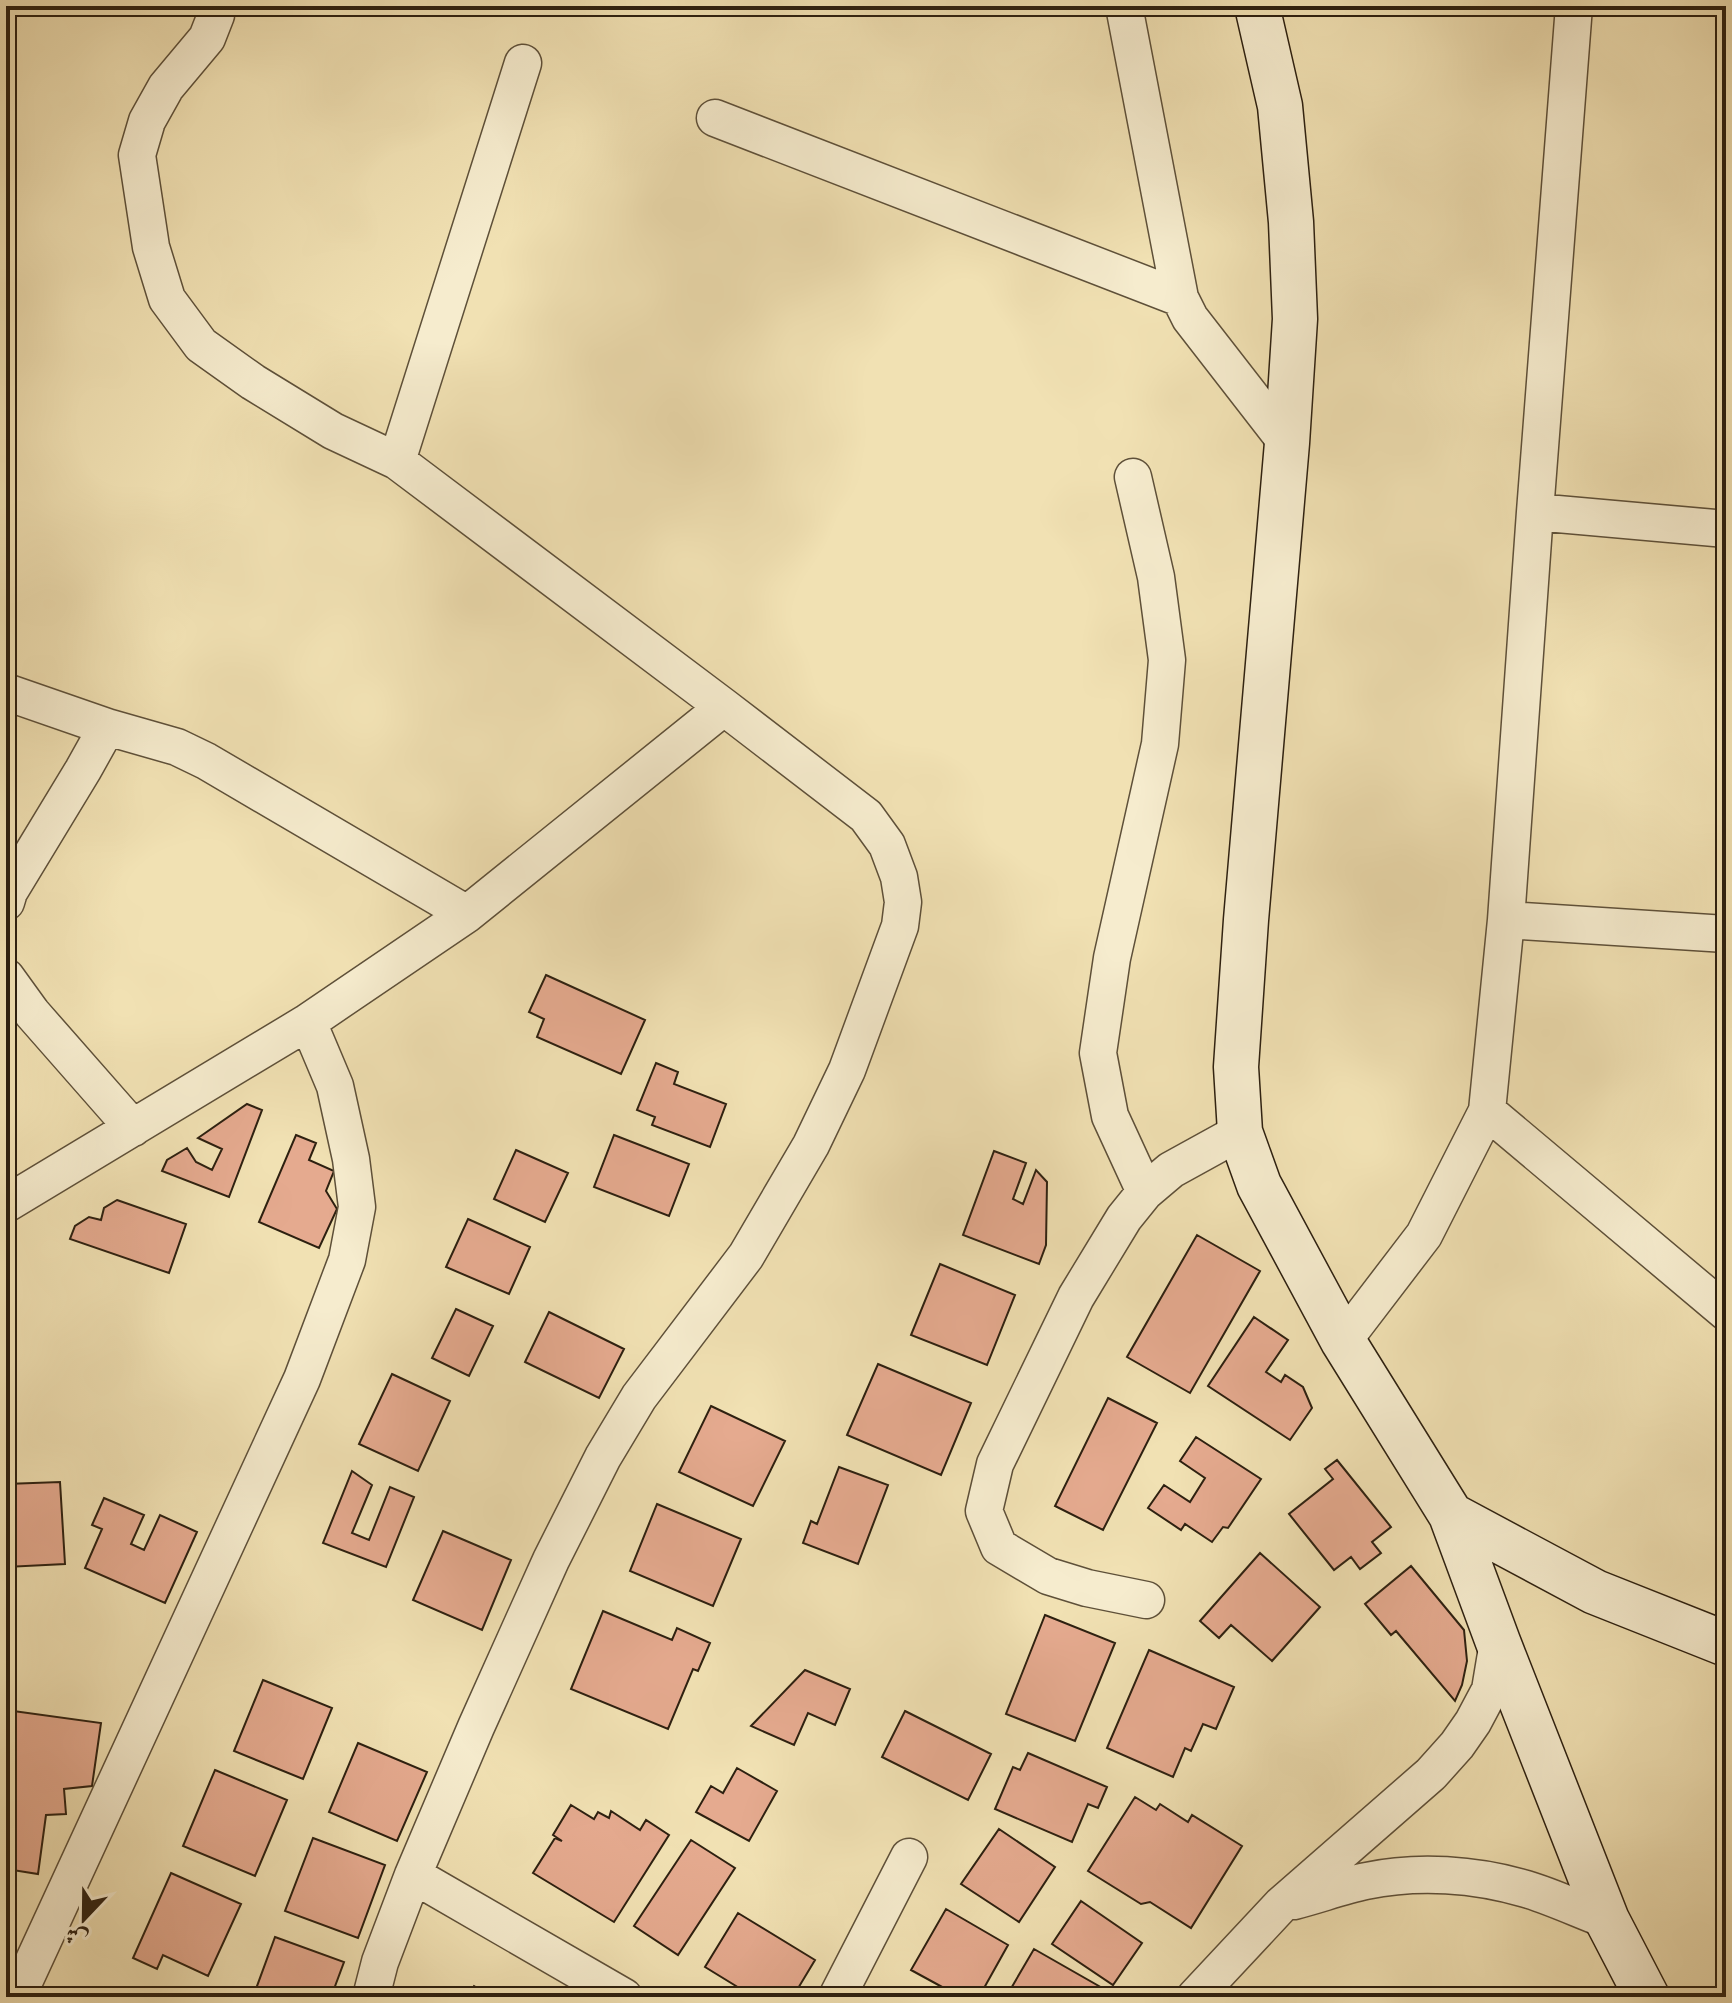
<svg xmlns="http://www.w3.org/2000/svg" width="1732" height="2003" font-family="'Sorts Mill Goudy',Amiri,serif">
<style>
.building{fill:#e5aa8f;stroke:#2d2010;stroke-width:2}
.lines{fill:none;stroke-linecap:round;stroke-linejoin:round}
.street-casing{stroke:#5e5039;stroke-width:39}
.secondary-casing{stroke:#2d2010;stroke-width:47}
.street{stroke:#f6ecce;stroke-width:36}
.secondary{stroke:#f6ecce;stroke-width:44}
</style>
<rect width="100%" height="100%" fill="#f1e1b3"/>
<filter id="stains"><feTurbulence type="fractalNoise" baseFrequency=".0025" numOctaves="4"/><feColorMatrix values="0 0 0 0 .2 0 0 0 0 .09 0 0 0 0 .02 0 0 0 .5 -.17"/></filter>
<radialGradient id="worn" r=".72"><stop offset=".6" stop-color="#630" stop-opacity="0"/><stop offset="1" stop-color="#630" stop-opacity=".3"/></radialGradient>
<!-- building -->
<path class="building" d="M546,975L645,1020L621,1074L537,1037L544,1019L529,1012Z
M656,1063L678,1072L674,1084L726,1104L710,1147L652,1125L655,1117L637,1110Z
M247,1104L262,1110L229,1197L162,1171L167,1160L187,1148L196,1162L212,1170L222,1149L198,1138Z
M296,1135L316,1143L309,1160L334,1171L326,1191L337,1209L319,1248L259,1222Z
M614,1135L689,1164L669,1216L594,1187Z
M516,1150L568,1173L545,1222L494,1199Z
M994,1151L1026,1163L1013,1199L1023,1204L1036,1170L1047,1182L1046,1245L1039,1264L963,1235Z
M117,1200L186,1224L169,1273L70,1239L75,1226L89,1217L101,1220L104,1208Z
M468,1219L530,1247L509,1294L446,1267Z
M1197,1235L1260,1271L1190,1393L1127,1357Z
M940,1264L1015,1295L987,1365L911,1335Z
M456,1309L493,1326L469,1376L432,1358Z
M549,1312L624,1349L599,1398L525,1362Z
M1254,1317L1288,1340L1266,1372L1281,1382L1285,1375L1303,1387L1312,1408L1290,1440L1208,1386Z
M878,1364L971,1403L941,1475L847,1435Z
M392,1374L450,1401L418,1471L359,1444Z
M1108,1398L1157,1423L1103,1530L1055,1506Z
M711,1406L785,1441L753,1506L679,1472Z
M1196,1437L1261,1479L1228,1528L1223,1527L1212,1542L1185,1524L1181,1530L1148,1508L1164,1485L1190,1502L1205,1478L1180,1461Z
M1337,1460L1391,1527L1372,1542L1381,1553L1360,1569L1351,1557L1334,1570L1289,1514L1333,1479L1325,1469Z
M839,1467L888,1485L858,1564L803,1543L811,1521L817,1524Z
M352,1471L372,1485L352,1533L369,1540L390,1487L414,1497L386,1567L323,1543Z
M60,1482L65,1564L6,1567V1484Z
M104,1498L144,1515L131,1544L144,1550L160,1515L197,1532L165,1603L85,1568L102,1529L92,1525Z
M657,1504L741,1539L713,1606L630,1571Z
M443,1531L511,1560L482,1630L413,1600Z
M1260,1553L1320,1607L1272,1661L1231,1625L1219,1638L1200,1621Z
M1411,1566L1464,1630L1467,1661L1462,1685L1455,1701L1396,1631L1391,1635L1365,1604Z
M603,1611L672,1640L677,1628L710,1643L698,1671L693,1669L668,1729L571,1689Z
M1045,1615L1115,1643L1075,1741L1006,1714Z
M1149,1650L1234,1687L1216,1729L1203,1724L1191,1751L1185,1748L1173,1777L1107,1748Z
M805,1670L850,1689L835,1725L808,1713L794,1745L751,1726Z
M263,1680L332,1708L303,1779L234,1751Z
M6,1710L101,1723L92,1786L64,1789L66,1814L46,1815L38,1874L6,1869Z
M905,1711L991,1754L968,1800L882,1757Z
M358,1743L427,1772L397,1841L329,1812Z
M1028,1753L1107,1787L1098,1808L1088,1804L1072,1842L995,1809L1013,1767L1020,1770Z
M737,1768L777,1791L749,1841L696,1812L711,1786L723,1793Z
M215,1770L287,1800L255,1876L183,1846Z
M1135,1797L1156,1810L1160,1804L1188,1822L1192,1815L1242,1846L1191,1928L1150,1902L1141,1904L1088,1871Z
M571,1805L594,1819L598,1812L609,1818L611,1811L640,1830L646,1820L669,1835L614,1922L533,1873L555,1838L562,1841L553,1835Z
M999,1829L1055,1867L1019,1922L961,1884Z
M313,1838L385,1865L358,1938L285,1911Z
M691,1840L735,1868L678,1955L634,1926Z
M171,1873L241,1904L208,1976L163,1955L157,1969L133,1958Z
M1081,1901L1142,1943L1113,1985L1052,1944Z
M946,1909L1008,1945L979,1997H943L940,1995L944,1988L911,1970Z
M738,1913L815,1960L794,1995L786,1997H754L705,1967Z
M275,1937L344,1962L331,1997H253Z
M1034,1949L1118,1997H1006Z
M474,1986L492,1997H467Z"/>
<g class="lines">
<defs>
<path id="street" d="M215,6L216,15L207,38L166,87L147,121L137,155L151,247L167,299L201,345L253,382L333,431L397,461L724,707L866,816L887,845L899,877L903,902L900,926L847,1070L811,1145L746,1256L639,1397L603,1457L551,1560L476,1727L413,1875L380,1962L371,1997
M1124,6L1180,298L1190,318L1287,443
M715,118L1180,298
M397,461L523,63
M1133,477L1156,577L1167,660L1160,744L1112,958L1098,1053L1110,1116L1145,1192
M1535,512L1726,529
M6,692L107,727
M6,902L9,892L83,770L107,727L177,747L206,761L467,914
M1506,920L1726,934
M6,977L32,1013L133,1128
M1487,1111L1726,1312
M6,1204L308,1022L467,914L724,707
M1343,1341L1424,1235L1487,1111L1506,920L1535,512L1574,6
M1146,1600L1087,1588L1048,1576L999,1547L984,1511L995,1464L1076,1297L1124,1218L1145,1192L1171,1170L1240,1132
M413,1875L624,1997
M1294,1901C1318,1895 1342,1886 1366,1881C1418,1870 1475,1874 1526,1889C1553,1897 1580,1910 1607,1920
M17,1997L302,1379L347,1260L357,1207L351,1159L335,1086L308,1022
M837,1997L909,1857
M1195,1997L1281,1905L1431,1774L1457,1745L1473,1722L1490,1690L1498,1642"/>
<path id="secondary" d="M1257,6L1280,106L1291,222L1295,319L1287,443L1246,920L1236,1067L1240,1132L1259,1185L1343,1341L1451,1515L1498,1642L1607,1920L1647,1997
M1451,1515L1595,1592L1726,1644"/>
</defs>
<!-- street casing -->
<use href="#street" class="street-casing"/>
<!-- secondary casing -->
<use href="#secondary" class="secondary-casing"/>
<!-- street -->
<use href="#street" class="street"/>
<!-- secondary -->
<use href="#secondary" class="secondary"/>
</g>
<!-- margin -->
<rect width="1732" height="2003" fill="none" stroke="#f1e1b3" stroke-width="32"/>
<rect x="8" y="8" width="1716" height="1987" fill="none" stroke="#2d2010" stroke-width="4"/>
<rect x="16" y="16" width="1700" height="1971" fill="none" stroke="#2d2010" stroke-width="2"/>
<!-- north arrow -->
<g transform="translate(84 1919) rotate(202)" stroke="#f6ecce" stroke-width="6" paint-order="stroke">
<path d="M0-6L14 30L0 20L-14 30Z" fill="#2d2010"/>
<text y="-12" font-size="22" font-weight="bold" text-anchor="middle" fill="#2d2010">ش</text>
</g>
<rect width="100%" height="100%" filter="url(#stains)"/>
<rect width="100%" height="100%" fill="url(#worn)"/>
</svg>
